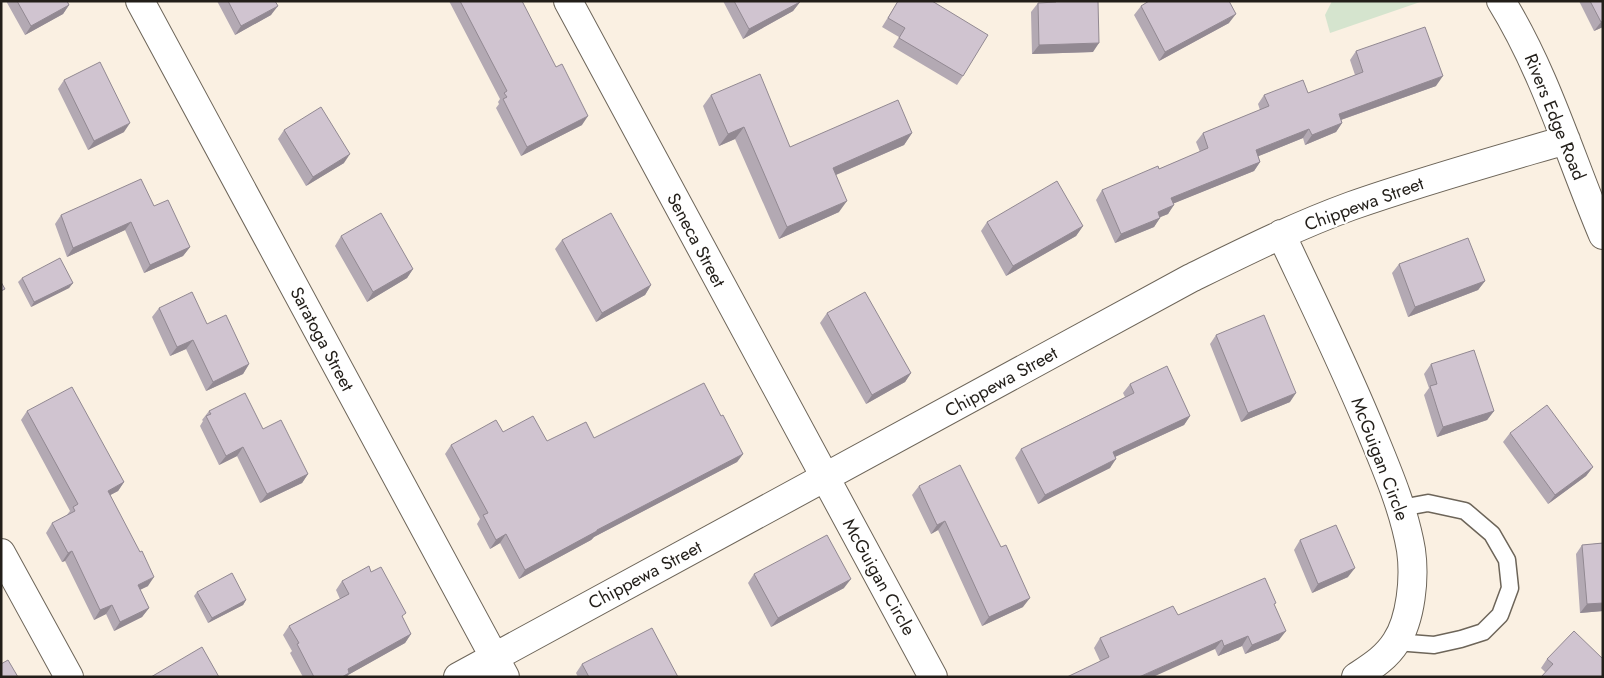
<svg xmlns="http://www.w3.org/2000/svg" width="1604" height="678" font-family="Jost,sans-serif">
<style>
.green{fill:#d5e4ce}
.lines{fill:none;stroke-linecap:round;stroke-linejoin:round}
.lane-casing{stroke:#6d6559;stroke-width:19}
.street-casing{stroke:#6d6559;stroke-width:30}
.lane{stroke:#fff;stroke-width:16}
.street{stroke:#fff;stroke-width:28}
.wall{fill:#b3a9b3}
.shaded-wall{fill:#928992}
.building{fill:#d0c4d0;stroke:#928992}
.labels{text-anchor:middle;stroke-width:4.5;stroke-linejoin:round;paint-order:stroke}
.street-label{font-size:18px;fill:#221e19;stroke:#fff}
</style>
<rect width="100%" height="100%" fill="#faf0e2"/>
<!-- green -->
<path class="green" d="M1332,1H1423L1330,33L1325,15Z"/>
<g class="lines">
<defs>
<path id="lane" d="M1396,642L1434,645L1461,639L1483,632L1500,615L1510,588L1507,560L1492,534L1465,511L1428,503L1401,508"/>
<path id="street" d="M140,1L505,677
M568,1L933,677
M1501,1C1546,74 1570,157 1603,235
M1281,234C1312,300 1344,365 1371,431C1387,470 1404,509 1411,550C1415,578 1411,619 1396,642C1386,658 1371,667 1356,677
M1,553L69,677
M458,677L1191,278C1244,252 1296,226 1351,206C1422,181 1494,161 1566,140"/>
</defs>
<!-- lane casing -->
<use href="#lane" class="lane-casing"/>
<!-- street casing -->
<use href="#street" class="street-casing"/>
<!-- lane -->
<use href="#lane" class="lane"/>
<!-- street -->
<use href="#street" class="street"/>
</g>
<!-- wall -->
<path class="wall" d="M6,1H67L69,5L63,14L25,35Z
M217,1H275L271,15L235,35Z
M449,1H522L582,125L521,156L496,108L499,104L498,102L500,99Z
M723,1H799L800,2L793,11L743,39Z
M898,1H932L963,76L957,85L893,47L899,37L882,27Z
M1049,1H1098L1093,52L1032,54L1031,12L1038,3H1049Z
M1579,1H1603V27L1594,31Z
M1141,6L1229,23L1159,61L1134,15Z
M1356,51L1436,86L1341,120L1342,123L1336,132L1305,145L1303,138L1258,156L1260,162L1254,171L1174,203L1168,214L1160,217L1154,227L1115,243L1096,200L1102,190L1159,169L1200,152L1196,142L1203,133L1260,110L1258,104L1264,95L1308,93L1355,75L1350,60Z
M64,80L124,132L88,150L58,89Z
M711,95L790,147L912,133L904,145L836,175L839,212L779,239L735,139L719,146L703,106Z
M284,130L344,163L306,186L278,139Z
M154,206L190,247L183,256L144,273L125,230L67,257L55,224L61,215Z
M987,222L1083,226L1076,236L1006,276L981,231Z
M341,236L413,269L407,278L367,302L335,246Z
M562,240L651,285L645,295L596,322L555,249Z
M1399,264L1485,281L1478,290L1408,317L1392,273Z
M22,278L73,283L69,288L31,307L18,282Z
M159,308L207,324L249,364L243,374L206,391L186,349L170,356L152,317Z
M827,313L911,373L905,382L866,404L820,323Z
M1216,335L1290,402L1241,422L1210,344Z
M1431,364L1494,411L1487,420L1437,437L1424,395L1429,388L1424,374Z
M1130,384L1190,416L1184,425L1115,457L1110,468L1038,504L1015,458L1021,449L1125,397L1123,393Z
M27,411L124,482L118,491L110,495L148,586L140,590L149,608L142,617L114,631L106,614L94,620L65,561L62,562L46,533L52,523L66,516L70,511L21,420Z
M209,411L263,429L308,474L302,483L260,503L237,456L219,465L200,426L203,421L202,420Z
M721,416L743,454L737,462L594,537L591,540L519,579L500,543L490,549L477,524L480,519L445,454L451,445L503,432L547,441L594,438Z
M1510,433L1593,467L1586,476L1548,504L1503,442Z
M919,486L1001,547L1023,607L982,626L938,530L931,534L912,495Z
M1300,540L1348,577L1312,593L1294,550Z
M1603,543V611L1580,613L1576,554L1582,545Z
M371,572L403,618L411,634L405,643L348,675L347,677H303L290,653L292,651L283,635L289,626L340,599L336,590L342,581Z
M754,574L844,588L771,627L748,583Z
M197,592L246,600L243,605L208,623L194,596Z
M1274,605L1279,640L1245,654L1242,646L1218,656L1215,649L1100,661L1094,648L1100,638L1178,615Z
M1547,659H1603L1545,672L1541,668Z
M582,664L678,677H578L576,673Z"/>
<!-- shaded-wall -->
<path class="shaded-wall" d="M800,2L793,11L743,39L749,29Z
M69,5L63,14L25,35L31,26Z
M278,6L271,15L235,35L241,26Z
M1236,14L1229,23L1159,61L1165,52Z
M1603,21V27L1594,31L1601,22Z
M1099,43L1093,52L1032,54L1039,45Z
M1443,76L1436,86L1332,123L1339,114Z
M588,116L582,125L521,156L527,147Z
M130,123L124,132L88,150L94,141Z
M1342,123L1336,132L1305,145L1312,135Z
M744,127L735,139L719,146L728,134Z
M1309,129L1303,138L1249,160L1256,150Z
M912,133L904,145L824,180L833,168Z
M350,154L344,163L306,186L313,177Z
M1260,162L1254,171L1165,207L1171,198Z
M847,201L839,212L779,239L787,227Z
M1174,205L1168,214L1151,221L1158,212Z
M1160,218L1154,227L1115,243L1121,234Z
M131,222L125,230L67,257L73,248Z
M1083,226L1076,236L1006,276L1013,266Z
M190,247L183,256L144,273L150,265Z
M413,269L407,278L367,302L373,292Z
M1485,281L1478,290L1408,317L1415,307Z
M73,283L69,288L31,307L34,302Z
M651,285L645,295L596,322L602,313Z
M193,340L186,349L170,356L177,347Z
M249,364L243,374L206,391L213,382Z
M911,373L905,382L866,404L872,395Z
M1296,393L1290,402L1241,422L1248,413Z
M1494,411L1487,420L1437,437L1443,427Z
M1190,416L1184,425L1106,461L1113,452Z
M243,447L237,456L219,465L226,456Z
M743,454L737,462L594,537L591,540L519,579L525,570L597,530Z
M1116,459L1110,468L1038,504L1045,495Z
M1593,467L1586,476L1548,504L1555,495Z
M308,474L302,483L260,503L267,494Z
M124,482L118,491L101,500L108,491Z
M945,521L938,530L931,534L937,525Z
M506,534L500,543L490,549L496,540Z
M72,551L65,561L62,562L68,553Z
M1355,568L1348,577L1312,593L1318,584Z
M154,577L148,586L131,594L138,585Z
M851,579L844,588L771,627L778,618Z
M1030,598L1023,607L982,626L989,617Z
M246,600L243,605L208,623L212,618Z
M1603,603V611L1580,613L1587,604Z
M112,605L106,614L94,620L100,610Z
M149,608L142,617L114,631L120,622Z
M1286,631L1279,640L1245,654L1252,645Z
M411,634L405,643L348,675L347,677H342L348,669Z
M1248,636L1242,646L1218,656L1224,646Z
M1222,640L1215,649L1153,677H1139Z"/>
<!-- building -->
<path class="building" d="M17,1H67L69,5L31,26Z
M228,1H275L278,6L241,26Z
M460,1H522L556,67L562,64L588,116L527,147L503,99L507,97L504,93L507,91Z
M734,1H799L800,2L749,29Z
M898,1H932L988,35L963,76L899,38L905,28L888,18Z
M1056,1H1098L1099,43L1039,45L1038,3L1056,2Z
M1149,1H1229L1236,14L1165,52L1141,6Z
M1590,1H1603V21L1601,22Z
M1425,27L1443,76L1339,114L1342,123L1312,135L1309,129L1256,150L1260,162L1171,198L1174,205L1158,212L1160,218L1121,234L1102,190L1158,166L1159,169L1208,148L1203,133L1269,106L1264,95L1303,80L1308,93L1363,72L1356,51Z
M100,62L130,123L94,141L64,80Z
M760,74L790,147L898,100L912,133L833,168L847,201L787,227L744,127L728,134L711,95Z
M321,107L350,154L313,177L284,130Z
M141,179L154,206L168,200L190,247L150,265L131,222L73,248L61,215Z
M1057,181L1083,226L1013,266L987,222Z
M381,213L413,269L373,292L341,236Z
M611,213L651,285L602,313L562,240Z
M1468,238L1485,281L1415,307L1399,264Z
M60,258L73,283L34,302L22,278Z
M1,282L5,289L1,291Z
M192,292L207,324L226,315L249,364L213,382L193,340L177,347L159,308Z
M865,292L911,373L872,395L827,313Z
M1264,315L1296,393L1248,413L1216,335Z
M1474,350L1494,411L1443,427L1430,386L1437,384L1431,364Z
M1167,366L1190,416L1113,452L1116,459L1045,495L1021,449L1134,393L1130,384Z
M704,383L721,416L723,415L743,454L597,530V531L525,570L506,534L496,540L483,515L488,513L451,445L496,420L503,432L533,416L547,441L586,422L594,438Z
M72,387L124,482L108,491L140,552L142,551L154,577L138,585L149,608L120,622L112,605L100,610L72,551L68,553L52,523L75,511L73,507L78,504L27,411Z
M245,393L263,429L281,420L308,474L267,494L243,447L226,456L206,416L211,414L209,411Z
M1547,405L1593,467L1555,495L1510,433Z
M960,465L1001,547L1006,545L1030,598L989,617L945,521L937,525L919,486Z
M1336,525L1355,568L1318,584L1300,540Z
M827,535L851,579L778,618L754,574Z
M1603,543V603L1587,604L1582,545Z
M369,566L371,572L381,567L406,613L402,616L411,634L348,669L349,673L342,677H314L297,644L299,643L289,626L349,594L342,581Z
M232,573L246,600L212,618L197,592Z
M1265,578L1276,603L1274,604L1286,631L1252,645L1248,636L1224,646L1222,640L1139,677H1067L1109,657L1100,638L1173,606L1178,615Z
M652,628L678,677H589L582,664Z
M1574,631L1603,659V676L1602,677H1541L1553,664L1547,659Z
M202,647L219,677H151Z
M8,660L18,677H1V664Z"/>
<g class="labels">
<!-- street labels -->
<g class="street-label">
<text transform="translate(1555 117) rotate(68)" y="6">Rivers Edge Road</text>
<text transform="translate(1364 204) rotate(-20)" y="6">Chippewa Street</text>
<text transform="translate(696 240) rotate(62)" y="6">Seneca Street</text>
<text transform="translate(322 339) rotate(62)" y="6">Saratoga Street</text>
<text transform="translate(1001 382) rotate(-29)" y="6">Chippewa Street</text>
<text transform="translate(1380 459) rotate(69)" y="6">McGuigan Circle</text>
<text transform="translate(645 575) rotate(-28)" y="6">Chippewa Street</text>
<text transform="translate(879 577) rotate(61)" y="6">McGuigan Circle</text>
</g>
</g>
<!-- border -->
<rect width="1604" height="678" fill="none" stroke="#221e19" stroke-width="5"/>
</svg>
